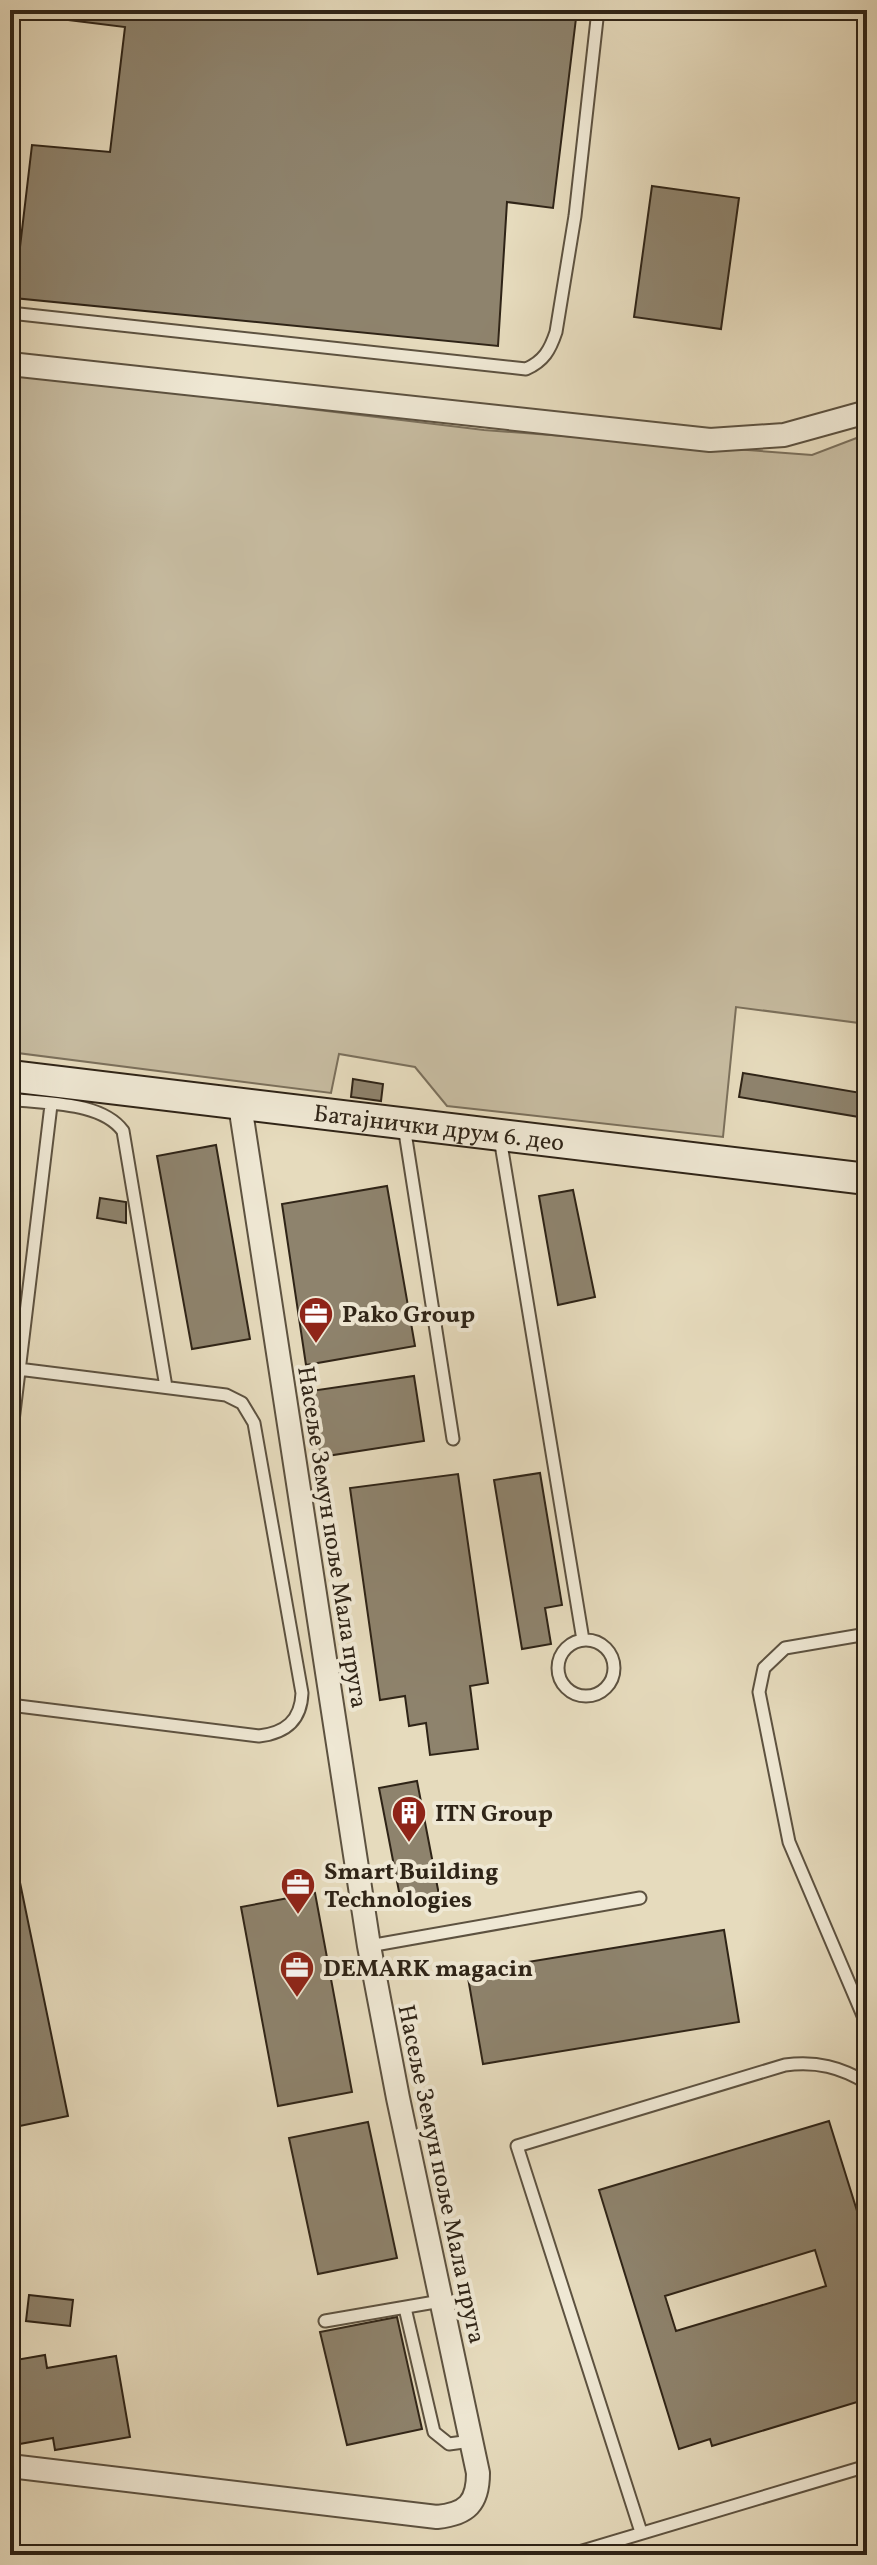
<svg xmlns="http://www.w3.org/2000/svg" width="877" height="2565" font-family="Vollkorn,serif">
<style>
.green{fill:#c7bca1;stroke:#7b705c;stroke-width:2}
.building{fill:#8e836d;stroke:#2f2417;stroke-width:2;fill-rule:evenodd}
.lines{fill:none;stroke-linecap:round;stroke-linejoin:round}
.lane-casing{stroke:#5d5240;stroke-width:15}
.street-casing{stroke:#5d5240;stroke-width:26}
.secondary-casing{stroke:#2f2417;stroke-width:34}
.lane{stroke:#efe8d4;stroke-width:11}
.street{stroke:#efe8d4;stroke-width:22}
.secondary{stroke:#efe8d4;stroke-width:30}
.labels{text-anchor:middle;stroke-width:8;stroke-linejoin:round;paint-order:stroke}
.street-label{font-size:24px;fill:#2f2417;stroke:#efe8d4}
.poi-label{font-size:24px;font-weight:bold;fill:#2f2417;stroke:#efe8d4;text-anchor:start}
</style>
<rect width="100%" height="100%" fill="#e6dbbd"/>
<filter id="stains"><feTurbulence type="fractalNoise" baseFrequency=".0025" numOctaves="4"/><feColorMatrix values="0 0 0 0 .2 0 0 0 0 .09 0 0 0 0 .02 0 0 0 .5 -.17"/></filter>
<radialGradient id="worn" r=".72"><stop offset=".6" stop-color="#630" stop-opacity="0"/><stop offset="1" stop-color="#630" stop-opacity=".3"/></radialGradient>
<!-- green -->
<path class="green" d="M10,373L484,430L812,455L867,434V1024L736,1007L723,1137L447,1106L415,1067L339,1054L331,1093L10,1052Z"/>
<!-- building -->
<path class="building" d="M69,10H577L553,208L507,202L498,346L14,298L32,145L110,152L125,27L69,20Z
M652,186L739,198L721,329L634,317Z
M743,1073L867,1094L865,1118L739,1097Z
M353,1079L383,1084L381,1101L351,1097Z
M216,1145L250,1339L192,1349L157,1156Z
M387,1186L415,1346L306,1365L282,1204Z
M573,1190L595,1297L558,1305L539,1196Z
M100,1198L126,1202V1223L97,1218Z
M414,1376L424,1441L314,1458L304,1392Z
M540,1473L562,1605L545,1608L551,1644L522,1649L494,1480Z
M458,1474L488,1683L470,1686L478,1749L430,1755L426,1723L409,1726L405,1696L380,1700L350,1488Z
M417,1781L440,1900L402,1907L379,1788Z
M17,1868L68,2116L10,2128V1869Z
M315,1893L352,2092L278,2106L241,1907Z
M724,1930L739,2022L483,2064L467,1972Z
M829,2121L867,2243V2399L712,2446L710,2439L679,2449L599,2190ZM815,2250L826,2286L676,2331L665,2296Z
M368,2122L397,2258L318,2274L289,2138Z
M29,2295L73,2300L70,2326L26,2321Z
M397,2317L422,2429L347,2445L320,2332Z
M45,2355L47,2368L116,2356L130,2437L55,2450L53,2438L14,2445L10,2361Z"/>
<g class="lines">
<defs>
<path id="lane" d="M10,313L526,369C544,361 550,350 556,332L575,216L598,10
M10,1099C45,1104 101,1101 123,1131L166,1387
M404,1126L453,1439
M500,1138L583,1640
M10,1446L51,1105
M867,1634L785,1648L764,1668L759,1692L789,1842L867,2025
M558 1668a28 28 0 1 1 56 0a28 28 0 1 1-56 0Z
M10,1705L259,1736C285,1733 301,1721 302,1693L254,1423L242,1403L226,1395L18,1369
M369,1946L640,1898
M405,2308L434,2432L449,2444L471,2441
M325,2321L441,2301
M641,2532L517,2146L785,2065C817,2061 840,2067 867,2083
M569,2555L867,2466"/>
<path id="street" d="M10,364L710,440L784,435L867,412
M10,2466L437,2517C467,2514 478,2503 478,2473L398,2098L369,1946L240,1105"/>
<g id="secondary">
<path id="s1" d="M10,1076L867,1179"/>
</g>
</defs>
<!-- lane casing -->
<use href="#lane" class="lane-casing"/>
<!-- street casing -->
<use href="#street" class="street-casing"/>
<!-- secondary casing -->
<use href="#secondary" class="secondary-casing"/>
<!-- lane -->
<use href="#lane" class="lane"/>
<!-- street -->
<use href="#street" class="street"/>
<!-- secondary -->
<use href="#secondary" class="secondary"/>
</g>
<!-- icons -->
<defs>
<symbol id="office-pin" viewBox="-11 -11 22 30"><path d="M0 17L-7.5 6A9.5 9.5 0 1 1 7.5 6Z" fill="#8f2418" stroke="#efe8d4"/><path d="M-6-3h4V-5.5h4V-3h4V5H-6ZM-1-4.5V-3h2v-1.5ZM-6 0V1H6V0Z" fill="#fff"/></symbol>
<symbol id="building-pin" viewBox="-11 -11 22 30"><path d="M0 17L-7.5 6A9.5 9.5 0 1 1 7.5 6Z" fill="#8f2418" stroke="#efe8d4"/><path d="M-4-6H4V6H1V3H-1V6H-4ZM-2.5-4.3h1.7v1.8h-1.7ZM.8-4.3h1.7v1.8H.8ZM-2.5-1h1.7V.8h-1.7ZM.8-1h1.7V.8H.8Z" fill="#fff"/></symbol>
</defs>
<g fill-rule="evenodd">
<use href="#office-pin" x="296" y="1294" width="40" height="54"/>
<use href="#building-pin" x="389" y="1793" width="40" height="54"/>
<use href="#office-pin" x="278" y="1865" width="40" height="54"/>
<use href="#office-pin" x="277" y="1948" width="40" height="54"/>
</g>
<g class="labels">
<!-- street labels -->
<g class="street-label">
<text dy="8" stroke="none"><textPath href="#s1" startOffset="432">Батајнички друм 6. део</textPath></text>
<text transform="translate(333 1537) rotate(81)" y="8">Насеље Земун поље Мала пруга</text>
<text transform="translate(442 2174) rotate(78)" y="8">Насеље Земун поље Мала пруга</text>
</g>
<!-- poi labels -->
<g class="poi-label">
<text x="342" y="1322">Pako Group</text>
<text x="435" y="1821">ITN Group</text>
<text x="324" y="1879">Smart Building<tspan x="324" dy="28">Technologies</tspan></text>
<text x="323" y="1976">DEMARK magacin</text>
</g>
</g>
<!-- margin -->
<rect width="877" height="2565" fill="none" stroke="#e6dbbd" stroke-width="40"/>
<rect x="12" y="12" width="853" height="2541" fill="none" stroke="#2f2417" stroke-width="4"/>
<rect x="20" y="20" width="837" height="2525" fill="none" stroke="#2f2417" stroke-width="2"/>
<rect width="100%" height="100%" filter="url(#stains)"/>
<rect width="100%" height="100%" fill="url(#worn)"/>
</svg>
